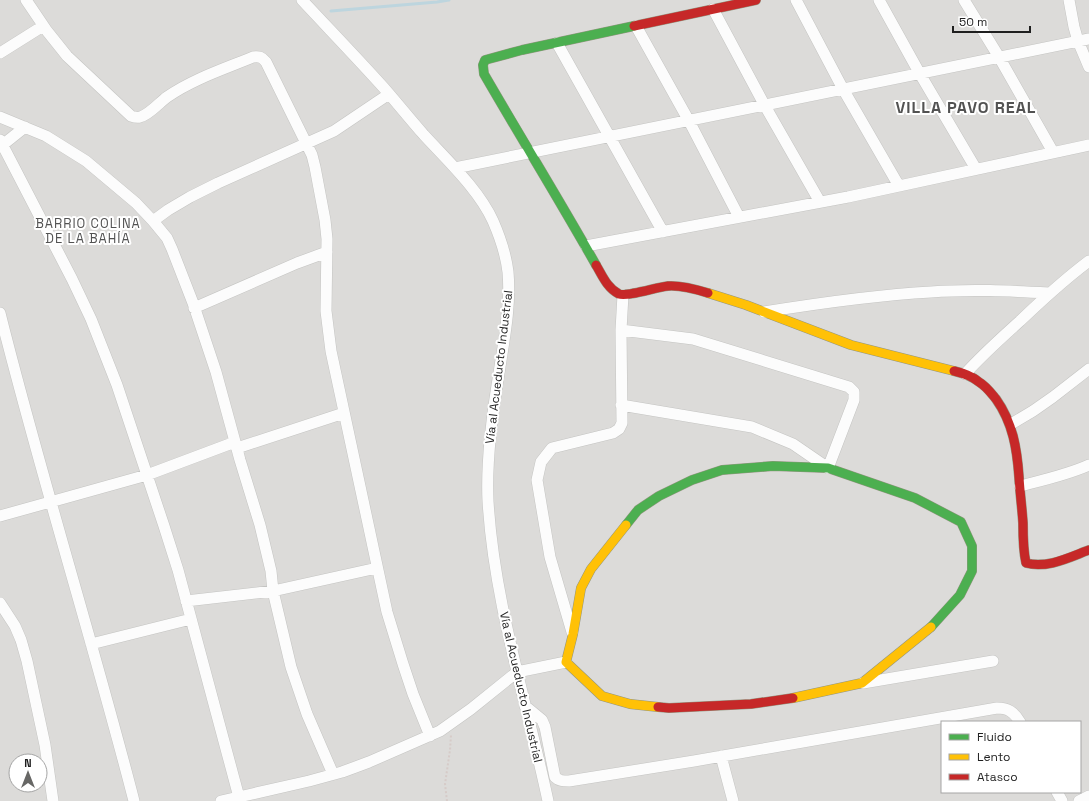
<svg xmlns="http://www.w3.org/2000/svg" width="1089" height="801" font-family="'Space Grotesk',sans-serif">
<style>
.residential{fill:#dcdbd9;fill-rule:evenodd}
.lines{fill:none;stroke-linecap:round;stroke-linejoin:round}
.stream{stroke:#bdd5de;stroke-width:3}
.street-casing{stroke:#c4c4c2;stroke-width:12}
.fast-casing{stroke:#939680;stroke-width:10}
.slow-casing{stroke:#939680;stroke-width:10}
.jam-casing{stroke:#939680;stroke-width:10}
.path{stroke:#d6cbc8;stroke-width:2;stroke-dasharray:2 2;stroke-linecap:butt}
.street{stroke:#fcfcfc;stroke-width:11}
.fast{stroke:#4caf50;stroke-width:9}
.slow{stroke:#ffc107;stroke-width:9}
.jam{stroke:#c62828;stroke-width:9}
.labels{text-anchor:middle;stroke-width:4;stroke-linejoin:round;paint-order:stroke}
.street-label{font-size:12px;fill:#1f1f1f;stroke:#fff}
.neighbourhood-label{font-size:13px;letter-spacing:1px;fill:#525252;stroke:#fff}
.district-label{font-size:16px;font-weight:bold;letter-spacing:1px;fill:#525252;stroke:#fff}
</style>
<rect width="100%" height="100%" fill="#edece8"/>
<!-- residential -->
<path class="residential" d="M0,0H1089V801H0ZM942,722H1080V792H942ZM16,761H40V785H16Z"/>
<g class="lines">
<!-- stream -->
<path class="stream" d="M331,11L437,2L449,0"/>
<defs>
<path id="street" d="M26,0L47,31L67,56L131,116C134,117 137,118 140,117C149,115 160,102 167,97C193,79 224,69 253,57C259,56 262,57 266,62L312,155L315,167L325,220L327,239L326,311L331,351L387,612L403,664L413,694L430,736
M302,0C329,29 357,58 384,88C397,103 410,119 424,135C447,160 479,190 493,221C500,237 506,255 508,272C511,306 504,340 499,373C492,415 486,459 488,501C494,603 527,702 548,801
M796,0L843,89L899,186
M879,0L920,74L976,169
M964,0L999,57L1053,152
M1069,0L1074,27L1078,41L1089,67
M713,9L765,106L820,202
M636,26L689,121L739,217
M557,43L663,232
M0,53L43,26
M0,117L46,136L86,161L136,203L153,221L167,238L172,249L193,303L216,372L240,460L260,525L271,571L273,591L291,667L307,714L333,774
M0,140L72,279L91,319L117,385L164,526L178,570L240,801
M0,147L25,127
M455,168L1089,39
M153,221L168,210L190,197L218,183L334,131L389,94
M586,246L848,197L1089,145
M194,308L297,263L327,252
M764,312C820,303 875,295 931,292C971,289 1010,291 1050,293
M0,313C41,477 92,638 134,801
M621,330L693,339L849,387L854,392V400L828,468L793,444L752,427L621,405
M965,374C982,355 1001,338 1020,321C1042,300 1065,279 1089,261
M1011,424L1033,411L1053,397L1089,369
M237,448L344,413
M1020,486C1043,480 1067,475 1089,465
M0,516L147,475L235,442
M186,601L273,591L377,568
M0,603L15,626L21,640L27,661L45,745L53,801
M572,632L550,557L537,480L541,462L552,448L613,433L619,429L622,423L621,330L623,295
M91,644L191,619
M863,683L993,661
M525,706L542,720L545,727L555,777C559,781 563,781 569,781L694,761L997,708C1008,708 1014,712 1020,722
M721,756L733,801
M1057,792L1062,801
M221,801L309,781L342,772L369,762L440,731L471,709L517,672L566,662
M1079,801L1089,796"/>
<path id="fast" d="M596,265C560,201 521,138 484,74L483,65L485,60L522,50L634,26
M773,466L828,468L915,498L961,522L972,546V571L960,595L931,627
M626,525L638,510L659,496L692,480L722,470L773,466"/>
<path id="slow" d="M708,293L746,305L851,345L954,371
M626,525L591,569L581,588L573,634L566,662L602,696L630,704L658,707
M793,698L862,683L931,627"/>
<path id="jam" d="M634,26L756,0
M596,265C602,275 607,288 619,294C627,297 657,287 668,286C681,285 695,289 708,293
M954,371C963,373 972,376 979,382C986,386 991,393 996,399C1013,423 1017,449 1019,477C1020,493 1022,508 1023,523C1023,537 1023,550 1026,563C1047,569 1070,557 1089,550
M658,707L669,708L751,704L793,698"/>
</defs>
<!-- street casing -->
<use href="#street" class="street-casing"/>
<!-- fast casing -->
<use href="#fast" class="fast-casing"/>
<!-- slow casing -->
<use href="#slow" class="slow-casing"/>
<!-- jam casing -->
<use href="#jam" class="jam-casing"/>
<!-- path -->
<path class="path" d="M447,801L445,784L450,750L451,735"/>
<!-- street -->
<use href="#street" class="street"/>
<!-- fast -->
<use href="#fast" class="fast"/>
<!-- slow -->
<use href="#slow" class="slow"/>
<!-- jam -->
<use href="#jam" class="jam"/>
</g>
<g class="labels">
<!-- street labels -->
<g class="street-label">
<text transform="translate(499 367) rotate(-83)" y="4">Vía al Acueducto Industrial</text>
<text transform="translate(521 687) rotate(77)" y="4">Vía al Acueducto Industrial</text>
</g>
<!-- neighbourhood labels -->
<g class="neighbourhood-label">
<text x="88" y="228">BARRIO COLINA<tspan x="88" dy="15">DE LA BAHÍA</tspan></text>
</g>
<!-- district labels -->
<g class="district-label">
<text x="966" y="113">VILLA PAVO REAL</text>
</g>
</g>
<!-- legend -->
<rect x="941" y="721" width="140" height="72" fill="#ffffff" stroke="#a5a5a5"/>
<rect x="949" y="734" width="20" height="6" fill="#4caf50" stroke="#a5a5a5"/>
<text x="977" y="741" font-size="12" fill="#1f1f1f">Fluido</text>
<rect x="949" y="754" width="20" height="6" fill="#ffc107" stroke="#a5a5a5"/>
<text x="977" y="761" font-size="12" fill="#1f1f1f">Lento</text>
<rect x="949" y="774" width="20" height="6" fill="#c62828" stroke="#a5a5a5"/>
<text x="977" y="781" font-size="12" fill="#1f1f1f">Atasco</text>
<!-- north arrow -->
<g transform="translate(28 773)"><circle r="19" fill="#ffffff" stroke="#a5a5a5"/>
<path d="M0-3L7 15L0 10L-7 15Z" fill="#676765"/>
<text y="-6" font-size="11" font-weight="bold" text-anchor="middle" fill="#1f1f1f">N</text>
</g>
<!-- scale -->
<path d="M953 26v6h77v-6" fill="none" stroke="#1f1f1f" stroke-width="2"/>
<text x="959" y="26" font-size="12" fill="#1f1f1f" stroke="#ffffff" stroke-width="3" paint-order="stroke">50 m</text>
</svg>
